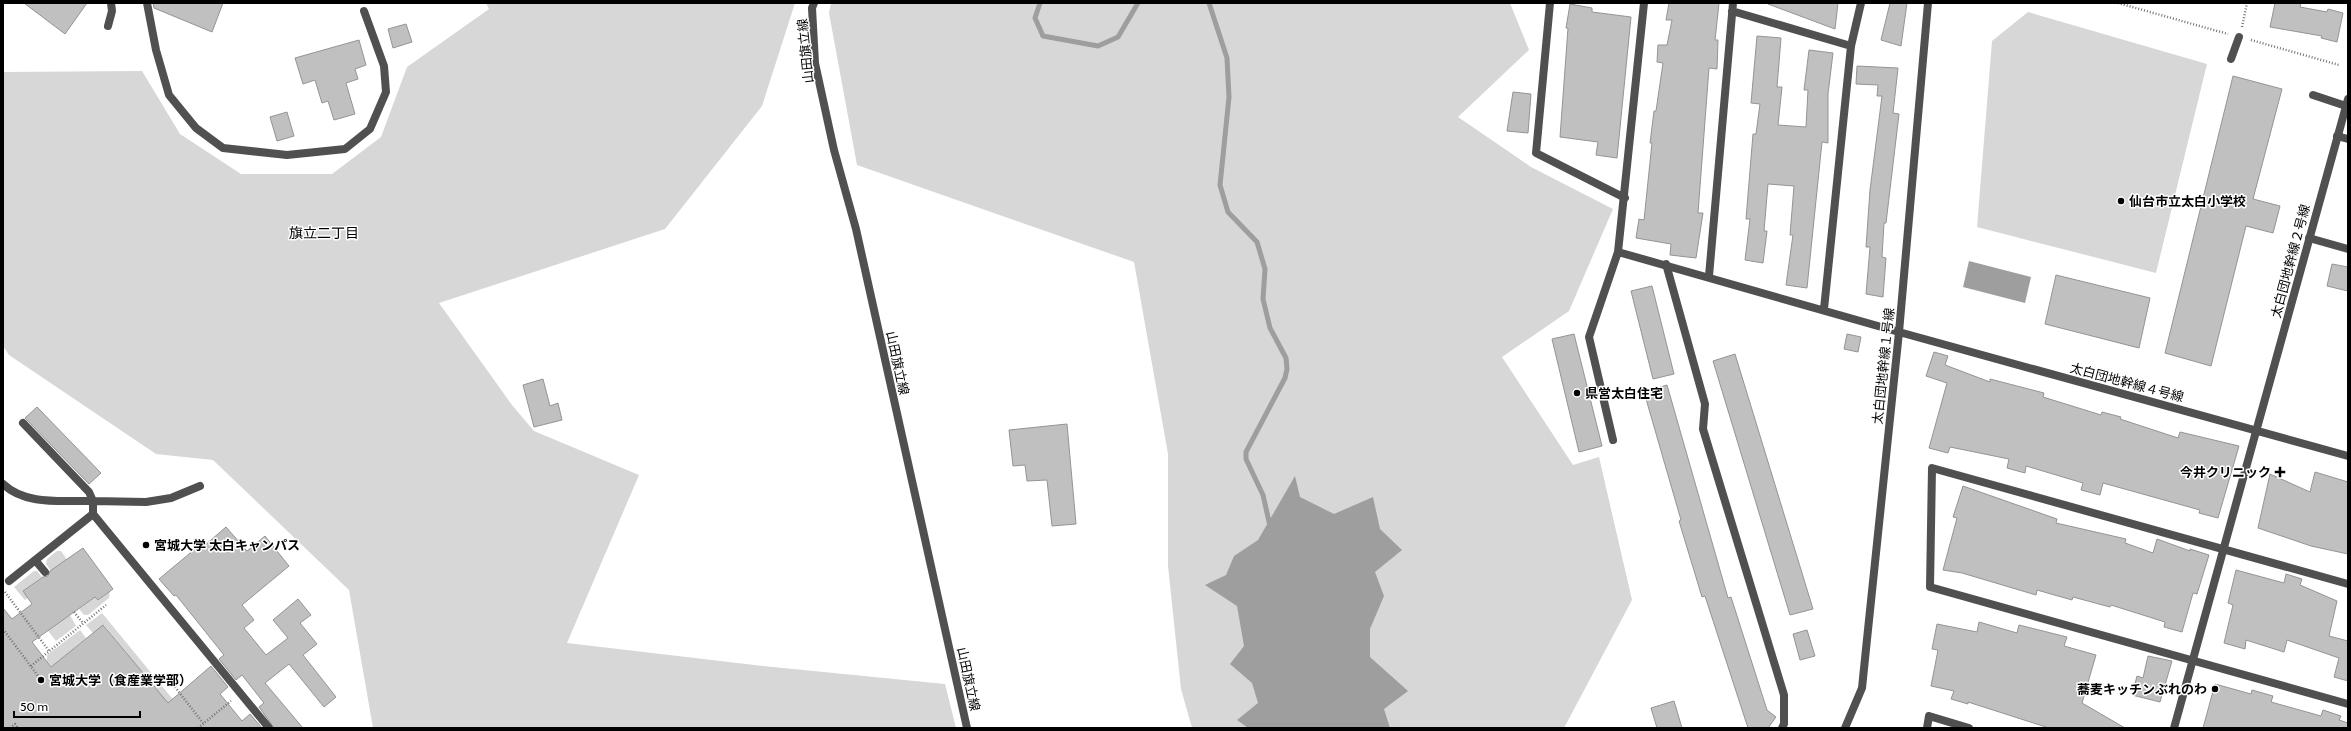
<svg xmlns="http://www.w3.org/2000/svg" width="2351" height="731" font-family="Cabin,'Noto Sans JP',sans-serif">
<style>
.green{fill:#d7d7d7}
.water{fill:#9e9e9e}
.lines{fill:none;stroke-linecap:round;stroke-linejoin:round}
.stream{stroke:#9e9e9e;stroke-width:5}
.building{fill:#c0c0c0;stroke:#949494}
.path{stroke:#727272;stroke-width:2.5;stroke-dasharray:1 2;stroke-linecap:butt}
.service{stroke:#505050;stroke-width:8}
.minor{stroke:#505050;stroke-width:8}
.tertiary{stroke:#505050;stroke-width:8}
.poi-dot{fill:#000;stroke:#fff;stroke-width:1.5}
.labels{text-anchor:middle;stroke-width:3;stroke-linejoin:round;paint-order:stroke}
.street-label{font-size:13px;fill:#000;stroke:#fff}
.poi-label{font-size:13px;font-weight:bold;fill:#000;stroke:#fff;text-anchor:start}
.neighbourhood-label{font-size:14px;fill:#000;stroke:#fff}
</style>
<rect width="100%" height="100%" fill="#fff"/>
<!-- green -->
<path class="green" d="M486,3H795L762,106L665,229L439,303L512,405L534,431L639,475L567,643L763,666L945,684L956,728H373L349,590L213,460L156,454L9,355L3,346V72L142,71L180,134L241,174H332L381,137L407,67L489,9Z
M831,3H1510L1529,50L1458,117L1531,167L1613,209L1569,311L1502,357L1573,465L1599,457L1632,600L1564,728H1192L1181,689L1168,566V454L1134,262L857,165L829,13Z
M2028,12L2207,64L2156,273L1977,227L1992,41Z
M57,551H61L67,560L51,571L46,564L47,559Z
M34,571H37L42,577L23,591L28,597L25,600L14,587Z
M110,591L109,598L88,615H84L79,609L95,597L99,600Z
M102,613L194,725L184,724L104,625L93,633L86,625Z
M70,615L76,626L56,641L42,623L44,621L50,629Z
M80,630L86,638L57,662L90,703L79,700L47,661V655Z"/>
<!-- water -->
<path class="water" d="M1969,261L2031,277L2025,303L1963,287Z
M1295,476L1300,497L1334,514L1373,497L1380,529L1402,550L1375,572L1384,596L1370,629V657L1408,691L1384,709L1390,728H1248L1237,720L1258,703L1252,683L1230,664L1244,646L1237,606L1205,585L1226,575L1234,556L1258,540Z"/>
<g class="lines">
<!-- stream -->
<path class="stream" d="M1040,3L1035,18L1043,36L1098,46L1118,37L1138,3
M1209,3L1227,58L1229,97L1220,185L1228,212L1257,242L1265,269L1263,299L1270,328L1286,358L1287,369L1285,378L1246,452V459L1263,495L1270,526"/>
</g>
<!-- building -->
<path class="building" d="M24,3H87L65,34Z
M153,3H223L212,32L154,8Z
M1669,3H1719L1715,40H1718L1717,69L1709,68L1698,213H1703L1696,258L1670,255L1671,244L1636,238L1639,219L1644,220L1652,143H1650L1654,111H1656L1663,63L1657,62L1658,45H1667L1672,20H1666Z
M1768,3H1838L1835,29L1768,4Z
M1890,3H1907L1901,46L1881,40Z
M2275,3H2301L2300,7L2327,12L2328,9L2343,13L2337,42L2321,38L2322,36L2270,27Z
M1570,4L1592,8V12L1631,17L1617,158L1596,155L1598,142L1560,137L1568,28H1566Z
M406,24L412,42L393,48L388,29Z
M1757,36L1781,38L1777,87H1782L1778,125L1806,127L1808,90H1804L1809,50L1833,53L1828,94V143L1822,142L1807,288L1786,285L1793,235H1790L1794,186L1768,184L1764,231H1767L1763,263L1745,260L1750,219H1746L1753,134H1756L1760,104L1751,103Z
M359,40L366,65L355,69L358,79L346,83L355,114L334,120L328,101L322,103L315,80L303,84L295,58Z
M1857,66L1898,68L1893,113L1899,114L1886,223H1884L1882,257L1886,258L1883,297L1866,294L1870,247H1866L1870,190L1882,96H1877L1878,85L1856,84Z
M2233,76L2282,89L2253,199L2280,206L2273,233L2246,226L2211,366L2165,353Z
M1513,92L1531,94L1528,133L1507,131Z
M287,112L294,136L277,141L270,117Z
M2332,264L2348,267V291L2327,286Z
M2056,275L2150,298L2139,348L2045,324Z
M1652,286L1674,374L1653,379L1631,291Z
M1574,334L1602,446L1579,452L1552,339Z
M1847,334L1861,337L1858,352L1844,349Z
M1934,352L1948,356L1945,365L1990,382V379L2044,393L2043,397L2101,415L2102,412L2121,417L2120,419L2178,438L2180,432L2239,446L2218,518L2199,513L2200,510L2103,483L2100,495L2081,490L2083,483L2026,466L2025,473L2007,468L2009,459L1950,447L1948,453L1929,448L1947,383L1926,376Z
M1735,354L1813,609L1790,615L1713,361Z
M543,379L550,406L558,403L562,420L534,427L523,385Z
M1667,385L1728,598L1731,597L1767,710L1776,717L1768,728H1748L1705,596L1702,597L1679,521L1681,520L1644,392Z
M37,407L101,473L89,484L25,418Z
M1067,424L1076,524L1052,526L1047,480L1027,481L1025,465L1013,466L1009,430Z
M2315,472L2348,482V554L2311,546L2258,528L2270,474L2310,492Z
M1963,486L2057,519L2056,523L2126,539L2125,543L2153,553L2157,539L2190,551V549L2209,555L2197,594L2193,593L2182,632L2164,627L2165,622L2111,605L2110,607L2073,597L2072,600L2037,590L2036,595L1962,573L1943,570L1957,518L1953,517Z
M226,527L247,551L265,536L289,566L242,605L254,620L244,628L266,655L288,638L273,620L298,599L311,615L300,623L317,644L303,655L336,697L324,707L289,664L265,683L303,728H274L259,707L264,703L242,675L236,680L219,659L224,655L176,595L174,596L159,579L195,549L197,552Z
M83,548L113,589L98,600L95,597L32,642L51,667L103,625L168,703L211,666L228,687L220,694L242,721L250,714L262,728H3V608L12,619L32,604L23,591L43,577L48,576L50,571Z
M2236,570L2284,583L2286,574L2302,579L2300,585L2337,601L2329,636L2348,641V681L2334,677L2339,658L2287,640L2284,652L2246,640L2245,649L2224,643L2233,605L2228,603Z
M1979,622L2017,633L2019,625L2067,637L2064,646L2096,655L2082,703L2125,728H2049L1968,702V704L1951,699L1954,691L1931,686L1938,650L1932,649L1937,624L1977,632Z
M1807,630L1815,656L1800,660L1793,634Z
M2148,656L2172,661L2160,702L2132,695L2137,676L2143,678Z
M2215,684L2251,694L2252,690L2273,696L2271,702L2321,716L2323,710L2341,716L2339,720L2348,723V728H2203Z
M1674,701L1682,728H1657L1651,708Z"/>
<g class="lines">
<!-- path -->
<path class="path" d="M2118,3L2228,34
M2242,27L2247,3
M2251,40L2339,65
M5,592L49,651
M74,612L83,623
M3,629L41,680
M31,666L106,605
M175,687L203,723
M10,728L15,724L18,728
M198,728L231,701"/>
<!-- service -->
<path class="service" d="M147,3L156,50L169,95L196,128L223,148L287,155L345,149L370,129L386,92L384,66L364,11
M108,26L112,11L111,3
M2231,59L2239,37
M2313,95L2346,106
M1666,264L1705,404L1703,429L1784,695V724L1782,728
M3,484C26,506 63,500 93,501L89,492L23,423
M93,514V501L146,502L171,498L200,486
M35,560L45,572
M9,581L93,514L269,728"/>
<!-- minor -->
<path class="minor" d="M814,3L812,8L815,63L834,150L856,229L967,728
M1550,3L1536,153L1625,198
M1732,11L1851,46L1824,309
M1851,46L1861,3
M2337,136L2348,139
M2309,238L2348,249
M1618,252L1899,332
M1709,276L1733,3
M1613,440L1589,337L1618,252L1644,3
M2348,584L1932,468L1930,587L2348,704
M1927,728L1929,716L1969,728"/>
<!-- tertiary -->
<path class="tertiary" d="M1899,332L2348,456
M1845,728L1862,688L1866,649L1899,332L1928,3
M2174,728L2348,99"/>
</g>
<!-- markers -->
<g class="poi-dot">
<circle cx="2121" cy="201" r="4"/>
<circle cx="1577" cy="393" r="4"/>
<path d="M2278 466h4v4h4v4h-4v4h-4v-4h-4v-4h4z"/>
<circle cx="146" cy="545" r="4"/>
<circle cx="41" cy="680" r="4"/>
<circle cx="2215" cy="689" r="4"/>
</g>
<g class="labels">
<!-- street labels -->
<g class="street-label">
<text transform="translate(805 51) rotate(-96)" y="5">山田旗立線</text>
<text transform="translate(2290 261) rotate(-75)" y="5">太白団地幹線２号線</text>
<text transform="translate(898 363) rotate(78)" y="5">山田旗立線</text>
<text transform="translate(1883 366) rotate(-84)" y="5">太白団地幹線１号線</text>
<text transform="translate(2127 382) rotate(15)" y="5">太白団地幹線４号線</text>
<text transform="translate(969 679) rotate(78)" y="5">山田旗立線</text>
</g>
<!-- poi labels -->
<g class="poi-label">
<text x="2129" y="206">仙台市立太白小学校</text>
<text x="1585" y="398">県営太白住宅</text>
<text x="2271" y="477" text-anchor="end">今井クリニック</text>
<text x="154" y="550">宮城大学 太白キャンパス</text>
<text x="49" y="685">宮城大学（食産業学部）</text>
<text x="2207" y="694" text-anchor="end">蕎麦キッチンぶれのわ</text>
</g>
<!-- neighbourhood labels -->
<g class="neighbourhood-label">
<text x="324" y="238">旗立二丁目</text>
</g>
</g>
<!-- border -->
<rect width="2351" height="731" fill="none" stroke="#000000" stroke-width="8"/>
<!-- scale -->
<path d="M14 711v6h126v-6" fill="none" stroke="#000000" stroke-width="2"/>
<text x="20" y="711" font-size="12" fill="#000000" stroke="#ffffff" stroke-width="3" paint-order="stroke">50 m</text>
</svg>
